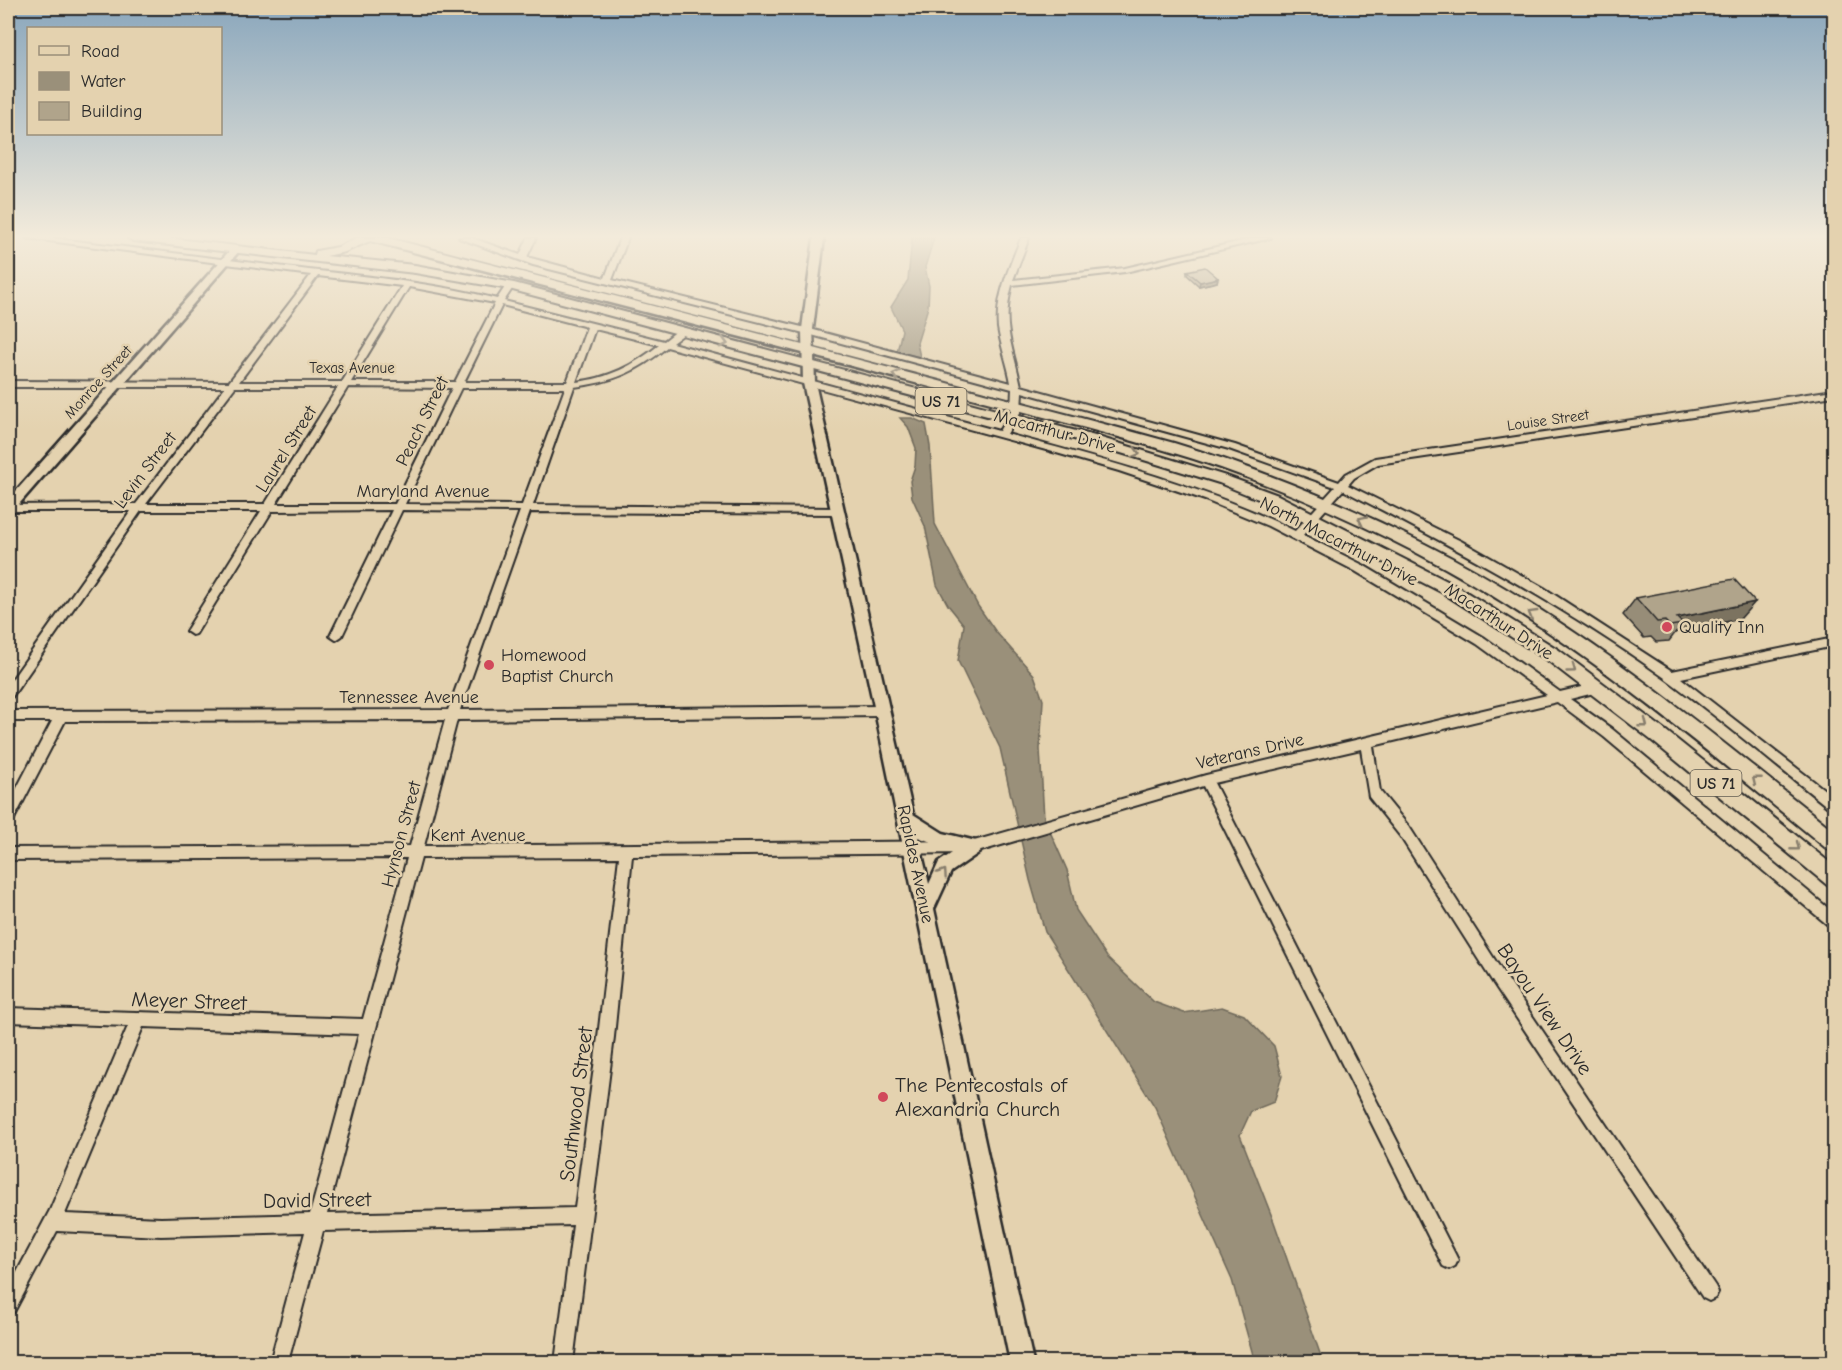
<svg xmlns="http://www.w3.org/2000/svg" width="1842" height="1370" font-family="'Comic Neue',sans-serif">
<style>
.water{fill:#9a907a;stroke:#6e685a;stroke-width:1.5}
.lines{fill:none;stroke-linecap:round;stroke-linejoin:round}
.minor-casing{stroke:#2b2b2b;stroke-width:4}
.major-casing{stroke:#2b2b2b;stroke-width:5}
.highway-casing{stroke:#2b2b2b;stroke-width:4}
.minor{fill:#e4d2af;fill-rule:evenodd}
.major{fill:#e4d2af;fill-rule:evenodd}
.highway{fill:#e4d2af;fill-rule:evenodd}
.wall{fill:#978d78;stroke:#2b2b2b;stroke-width:1.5}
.shaded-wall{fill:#7b7361;stroke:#2b2b2b;stroke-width:1.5}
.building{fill:#b0a48b;stroke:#2b2b2b;stroke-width:1.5}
.oneway{stroke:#887e6d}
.poi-dot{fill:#d1495b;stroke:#e4d2af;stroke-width:2}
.labels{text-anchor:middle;stroke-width:5;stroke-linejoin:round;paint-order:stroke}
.far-street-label{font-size:15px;fill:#2b2b2b;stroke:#e4d2af}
.shield{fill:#e4d2af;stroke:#625d53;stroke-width:1.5}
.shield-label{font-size:16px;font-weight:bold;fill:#2b2b2b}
.street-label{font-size:18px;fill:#2b2b2b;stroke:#e4d2af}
.poi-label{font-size:18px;fill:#2b2b2b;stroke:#e4d2af;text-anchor:start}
.near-street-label{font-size:21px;fill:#2b2b2b;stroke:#e4d2af}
.near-poi-label{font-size:21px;fill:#2b2b2b;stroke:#e4d2af;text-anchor:start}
</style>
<rect width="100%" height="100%" fill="#e4d2af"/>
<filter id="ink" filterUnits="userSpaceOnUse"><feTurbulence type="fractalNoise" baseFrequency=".0167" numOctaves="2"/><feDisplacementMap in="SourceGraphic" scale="12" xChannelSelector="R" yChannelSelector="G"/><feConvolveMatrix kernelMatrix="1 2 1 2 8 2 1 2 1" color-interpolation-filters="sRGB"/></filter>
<g filter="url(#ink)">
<!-- water -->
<path class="water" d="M912,238H934L925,267L929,286L928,307L917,343L920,357L897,352L902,330L891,307L908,280Z
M900,418H912L926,424L930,446L935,524L978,606L996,632L1034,675L1043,700L1040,749L1044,818L1067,870L1076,910L1107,957L1154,1002L1184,1013L1222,1007L1244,1015L1274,1046L1282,1076L1274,1102L1251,1111L1240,1135L1274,1222L1323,1362H1255L1232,1280L1155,1107L1045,932L1030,880L1000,748L958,661L964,625L948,605L937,585L925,526L912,497L910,481L915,466L916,448L908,427Z"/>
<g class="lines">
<defs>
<path id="minor" d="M26,238H52C138,249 223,259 309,270C371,277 436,283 497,299L507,284H510L514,286L504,301L664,341L678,330H684V334L672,343L999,431L1011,411L1012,389L804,333L533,265L459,238H472L520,255L528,238H536L527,257L605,278L620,238H628L612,280L810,329L1011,383C1008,365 1001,347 998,328C995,297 1010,266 1021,238H1029L1013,280L1125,268L1255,238H1271L1125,272L1012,285C1001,326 1013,347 1021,386L1235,445L1339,482L1346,474L1375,458L1834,390V396L1378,464L1354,478L1348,485L1461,541L1544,588L1672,671L1834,638V646L1681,678L1834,797V810L1829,808C1775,765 1721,719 1665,678C1563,605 1454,547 1343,490L1303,535L1363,565L1485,638L1560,692L1598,683L1602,685L1604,688L1602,691L1570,699L1612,729L1834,913V928L1829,926L1604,737L1557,702L1373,746L1380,791L1410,828L1504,974L1715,1286L1718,1292L1715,1298L1709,1301L1703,1298L1494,984L1400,836L1369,797L1361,749L1214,783L1455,1254L1458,1260L1455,1266L1449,1269L1443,1266L1203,786L974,853L632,856L614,1037L573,1362H555L573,1225L323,1231L288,1362H270L305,1232L161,1236L57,1231L14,1312L8,1315V1289L50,1210L128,1026L8,1022V1008L363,1019L407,858L8,860V848L410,846L445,720L65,721L13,821L8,823V805L52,721H8V711L448,710L520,511L402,510L342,636L336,640L330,636L392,510L272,511L196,634L192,635L186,631L261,511H141L12,697L8,699V685L131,511H8V505L136,504L225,387H8V381L229,382L311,275ZM318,276L402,286L342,382H239ZM409,287L495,303L455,382H351ZM502,305L587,327L567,382H464ZM595,329L659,345C633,366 609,378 576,382ZM667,347L1046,450L1119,471L1205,500L1268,526L1355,571L1477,644L1547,695L1206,775L974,841L424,846L457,720L883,716L887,714L889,711L887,708L883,706L460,710L530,512L838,514L843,511L838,508L533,505L574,387C613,382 637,372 667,347ZM235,387H338L265,504H146ZM348,387L452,388L395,504H276ZM461,388H565L522,505L405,504ZM1022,392L1229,449L1335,487L1295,531C1204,486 1104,460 1007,434L1021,411ZM619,857L598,1037L575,1208L327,1214L421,858ZM143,1027L359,1034L310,1214L161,1218L65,1214Z"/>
<path id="major" d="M814,238H824L813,329L815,383L913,814L943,833L980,842L982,847L980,852L951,872L934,909L1033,1362H1010L875,711L803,383L802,329ZM918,837L955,851L939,862L929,884Z
M232,248L240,250L13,511L8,512V500Z"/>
<path id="highway" d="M128,238H168L315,255L316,251L338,247L356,238H388C573,285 758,333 943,382C1020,403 1097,421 1174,443C1260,469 1345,504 1425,544C1575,619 1704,727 1834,831V852L1827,849C1696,742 1567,631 1417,553C1336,511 1250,475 1164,450C1086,427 1008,408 930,387C744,337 557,289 370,241L345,252L326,256L415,265L514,283L1095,436L1229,477L1278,495L1455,585L1559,650L1665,730L1834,866V887L1827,885L1651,740L1547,660L1443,593L1268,503L1219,483L1085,442L509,289L415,273L133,241Z"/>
</defs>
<!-- minor casing -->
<use href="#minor" class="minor-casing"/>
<!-- major casing -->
<use href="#major" class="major-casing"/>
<!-- highway casing -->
<use href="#highway" class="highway-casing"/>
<!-- minor -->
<use href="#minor" class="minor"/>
<!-- major -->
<use href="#major" class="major"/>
<!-- highway -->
<use href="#highway" class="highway"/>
</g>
<!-- wall -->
<path class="wall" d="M1187,271L1218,278L1217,282L1199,286L1187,275Z
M1636,598L1740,619L1676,632L1669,641L1656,642L1651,637L1644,638L1623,615Z"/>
<!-- shaded-wall -->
<path class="shaded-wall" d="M1218,278L1217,282L1199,286L1200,282Z
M1755,602L1740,619L1676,632L1683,624L1677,618Z"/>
<!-- building -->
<path class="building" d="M1205,267L1218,278L1200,282L1187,271Z
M1734,579L1755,602L1677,618L1683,624L1670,626L1665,621L1657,622L1636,598Z"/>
<!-- one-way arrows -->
<defs><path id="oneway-chevron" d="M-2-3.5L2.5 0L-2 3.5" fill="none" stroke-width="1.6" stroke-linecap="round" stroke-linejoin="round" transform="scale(1.5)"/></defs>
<g class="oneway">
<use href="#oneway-chevron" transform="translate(724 343) rotate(15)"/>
<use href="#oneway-chevron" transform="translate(896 375) rotate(-165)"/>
<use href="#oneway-chevron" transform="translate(1136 453) rotate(16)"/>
<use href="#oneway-chevron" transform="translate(1362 520) rotate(-154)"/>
<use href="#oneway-chevron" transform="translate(1532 614) rotate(-149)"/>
<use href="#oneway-chevron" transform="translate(1572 669) rotate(36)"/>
<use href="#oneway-chevron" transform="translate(1644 724) rotate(38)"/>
<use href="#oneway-chevron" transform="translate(1756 780) rotate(-141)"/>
<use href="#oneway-chevron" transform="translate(1796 847) rotate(39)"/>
<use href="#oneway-chevron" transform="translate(943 873) rotate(-56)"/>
</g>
</g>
<!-- sky -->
<linearGradient id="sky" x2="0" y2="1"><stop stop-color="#89a6bc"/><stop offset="0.55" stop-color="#f3ebdb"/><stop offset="1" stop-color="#f3ebdb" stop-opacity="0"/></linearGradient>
<rect width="1842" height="430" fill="url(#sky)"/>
<!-- markers -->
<g class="poi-dot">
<circle cx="1667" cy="627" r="6"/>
<circle cx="489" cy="665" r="6"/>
<circle cx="883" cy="1097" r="6"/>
</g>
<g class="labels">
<!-- far-street labels -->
<g class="far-street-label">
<text x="352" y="373">Texas Avenue</text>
<text transform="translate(98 382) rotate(-48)" y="5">Monroe Street</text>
<text transform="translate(1548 420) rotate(-8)" y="5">Louise Street</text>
</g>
<!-- shield labels -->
<g class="shield">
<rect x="915.5" y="388" width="51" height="26" rx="4.5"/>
<rect x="1690.5" y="770" width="51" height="26" rx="4.5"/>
</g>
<g class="shield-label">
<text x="941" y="407">US 71</text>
<text x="1716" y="789">US 71</text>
</g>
<!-- street labels -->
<g class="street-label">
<text transform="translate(422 421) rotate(-64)" y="6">Peach Street</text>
<text transform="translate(1055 431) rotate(15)" y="6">Macarthur Drive</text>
<text transform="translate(286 449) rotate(-58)" y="6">Laurel Street</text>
<text transform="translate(145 470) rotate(-53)" y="6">Levin Street</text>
<text x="423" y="497">Maryland Avenue</text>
<text transform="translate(1339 541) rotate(27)" y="6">North Macarthur Drive</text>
<text transform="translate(1499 621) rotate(33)" y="6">Macarthur Drive</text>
<text x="409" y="703">Tennessee Avenue</text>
<text transform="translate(1250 751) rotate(-13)" y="6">Veterans Drive</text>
<text transform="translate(401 834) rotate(-75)" y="6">Hynson Street</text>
<text x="478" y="841">Kent Avenue</text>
<text transform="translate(916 864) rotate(78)" y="6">Rapides Avenue</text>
</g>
<!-- poi labels -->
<g class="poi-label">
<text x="1679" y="633">Quality Inn</text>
<text x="501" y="661">Homewood<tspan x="501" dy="21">Baptist Church</tspan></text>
</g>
<!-- near-street labels -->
<g class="near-street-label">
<text transform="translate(189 1001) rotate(2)" y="7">Meyer Street</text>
<text transform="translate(1545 1009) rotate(56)" y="7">Bayou View Drive</text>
<text transform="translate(576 1104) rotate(-83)" y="7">Southwood Street</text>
<text transform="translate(317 1200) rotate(-1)" y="7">David Street</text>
</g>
<!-- near-poi labels -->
<g class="near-poi-label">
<text x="895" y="1092">The Pentecostals of<tspan x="895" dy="24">Alexandria Church</tspan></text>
</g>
</g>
<!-- margin -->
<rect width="1842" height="1370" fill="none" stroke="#e4d2af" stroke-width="30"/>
<rect x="15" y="15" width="1812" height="1340" fill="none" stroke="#2b2b2b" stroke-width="2" filter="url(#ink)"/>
<!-- legend -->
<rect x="27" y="27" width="195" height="108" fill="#e4d2af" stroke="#9a8f7a" stroke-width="1.5"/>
<rect x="39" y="46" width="30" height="9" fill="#e4d2af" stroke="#9a8f7a" stroke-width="1.5"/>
<text x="81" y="57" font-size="18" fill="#2b2b2b">Road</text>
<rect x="39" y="72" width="30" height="18" fill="#9a907a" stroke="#9a8f7a" stroke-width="1.5"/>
<text x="81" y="87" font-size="18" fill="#2b2b2b">Water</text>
<rect x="39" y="102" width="30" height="18" fill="#b0a48b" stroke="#9a8f7a" stroke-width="1.5"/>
<text x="81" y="117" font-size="18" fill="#2b2b2b">Building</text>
</svg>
